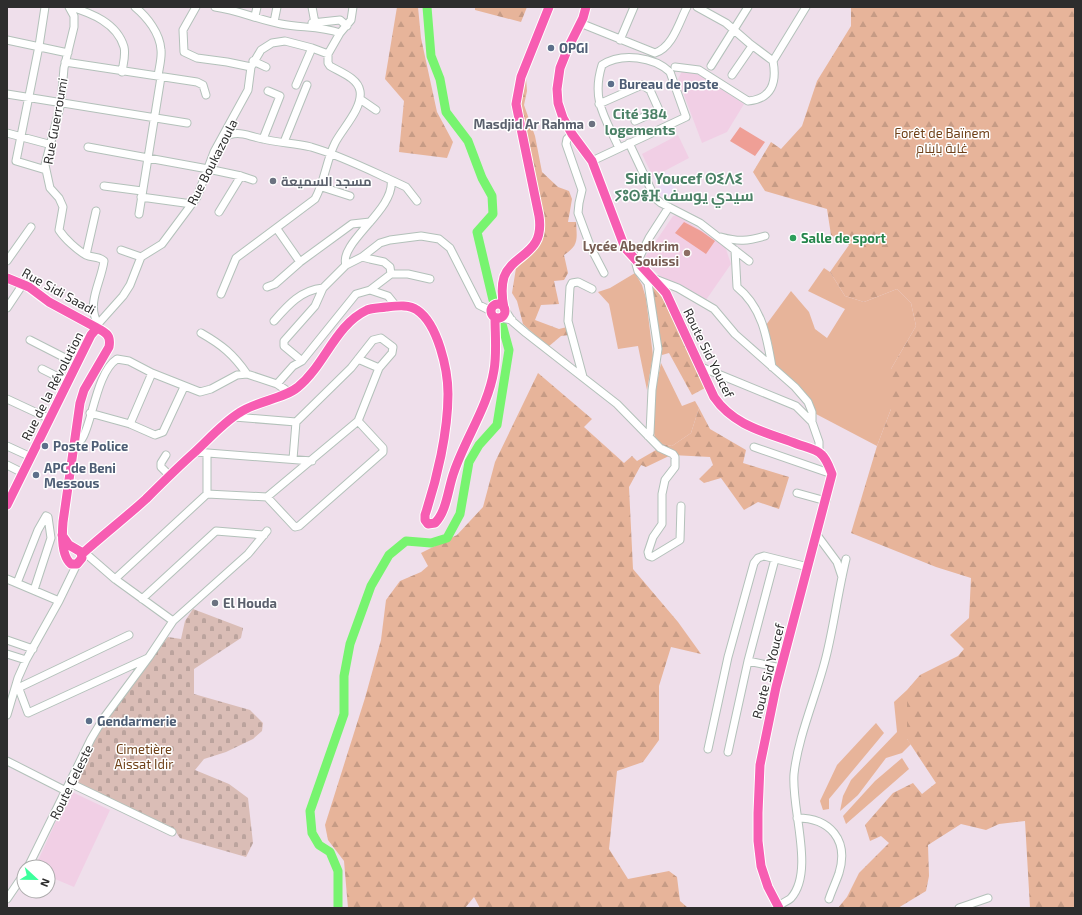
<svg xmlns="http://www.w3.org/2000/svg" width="1082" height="915" font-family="'Exo 2',Cairo,'Noto Sans Tifinagh',sans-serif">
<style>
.education{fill:#f1cfe5}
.medical{fill:#ecddf5}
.green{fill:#e7b49a}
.forest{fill:url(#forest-firs)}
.cemetery{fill:url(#cemetery-stones)}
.pitch{fill:#ef9f96}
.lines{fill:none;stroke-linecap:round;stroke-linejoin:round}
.river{stroke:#77f46f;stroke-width:9}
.minor-casing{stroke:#b3c1ba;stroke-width:9}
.major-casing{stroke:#fff;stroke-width:11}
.minor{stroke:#fff;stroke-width:7}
.major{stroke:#f75db2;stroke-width:9}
.service-dot{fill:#5c6f8a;stroke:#fff;stroke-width:1.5}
.worship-dot{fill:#6b7280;stroke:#fff;stroke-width:1.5}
.leisure-dot{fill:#2e9e5b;stroke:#fff;stroke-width:1.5}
.education-dot{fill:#8d6e63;stroke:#fff;stroke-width:1.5}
.labels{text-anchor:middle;stroke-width:3;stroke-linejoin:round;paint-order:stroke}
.service-label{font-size:13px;font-weight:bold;fill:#4e5e75;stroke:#fff;text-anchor:start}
.street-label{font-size:13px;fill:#2d2d2d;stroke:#fff}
.worship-label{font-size:13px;font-weight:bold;fill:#5b616d;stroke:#fff;text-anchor:start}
.park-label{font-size:13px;fill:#6f4118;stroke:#fff}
.leisure-label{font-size:13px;font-weight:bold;fill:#27864d;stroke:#fff;text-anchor:start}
.education-label{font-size:13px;font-weight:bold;fill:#785e54;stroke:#fff;text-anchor:end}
.neighbourhood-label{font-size:14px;font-weight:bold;fill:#4b8166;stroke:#fff}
.quarter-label{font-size:15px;font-weight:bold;fill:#4b8166;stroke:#fff}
</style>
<defs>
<pattern id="forest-firs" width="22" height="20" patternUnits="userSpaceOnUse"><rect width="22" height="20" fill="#e7b49a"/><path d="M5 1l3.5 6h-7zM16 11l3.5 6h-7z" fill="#c69b85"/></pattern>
<pattern id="cemetery-stones" width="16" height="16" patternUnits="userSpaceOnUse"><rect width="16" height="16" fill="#dabdb6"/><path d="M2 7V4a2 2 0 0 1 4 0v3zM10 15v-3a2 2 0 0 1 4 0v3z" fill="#bba39d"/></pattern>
</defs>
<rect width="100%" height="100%" fill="#efdfeb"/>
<!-- education -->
<path class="education" d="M682,71L699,74L744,104L727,132L702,143L678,79Z
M678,135L689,158L653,177L642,154Z
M677,215L725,246L731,264L706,300L660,276L643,260L673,216Z
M70,791L110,810L74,887L48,876V867H35Z"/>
<!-- medical -->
<path class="medical" d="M668,172L677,192L662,198L654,178Z"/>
<!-- green -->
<path class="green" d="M824,268L830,272L845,296L864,302L897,289L911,303L916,326L891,369V409L877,446L816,414C809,392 791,379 774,366L772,344L766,325L791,291L809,312L815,329L827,338L845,309L808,291Z
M635,273L642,285L646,298L653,356L647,390L638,346L618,349L609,304L598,292L610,288Z
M661,363L682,406L695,401L699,408L691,433L672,446L656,443L654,433H652L655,392Z
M907,690V739L911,744L902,753L886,758L858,795L840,811L843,796L851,780L897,732L894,702Z
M876,723L884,733L829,799V809L823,810L820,801L837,765Z
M902,758L909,769L846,824L843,816L875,781Z"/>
<!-- forest -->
<path class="forest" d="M397,7H418L421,38L437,112L453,142L447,158L399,152L404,101L385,79Z
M475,7H527L521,22L475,10Z
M851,7H1075V908H1030L1025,821L999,824L986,830L961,824L928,845L929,876L926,891L898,908H838L847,897L859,873L889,843L881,836L870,841L865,825L893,793L913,783L922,794L936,783L907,739V690L920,675L958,656L964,649L950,635L969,618L971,578L936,567L851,533L877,446L891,409V369L916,326L911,303L897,289L864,302L845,296L830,272L849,245L831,235L827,209L765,191L753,172L771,142L781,149L802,126L817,81L851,26Z
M526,78L527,91L524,105L535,136L542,172L558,187L569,191L572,199L568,222H576C577,239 579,245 564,255L568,273L564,280L554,281L559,304L541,305L535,320L559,329L567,327L569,335L561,336L548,347L523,324L517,301L512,293L516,268L533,252L540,243L520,111L521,94Z
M649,279L665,302L705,388L692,395L669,353L662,355Z
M538,373L592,419L584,427L624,463L632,456L637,461L656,450L669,456L646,467L641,465L629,487L633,569L678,622L701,654L671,647L659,686V740L643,762L617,771L609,849L628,879L669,871L677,877L680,901L688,908H480L474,897L465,908H348L344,861L328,840L325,825L365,698L381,640L386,600L400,581L421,572L428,566L421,553L457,535L483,507L495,462Z
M699,408L710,429L746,450L743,463L789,477L779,509L758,502L744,510L721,478L704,483L699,479L713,465L710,457L672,455L656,443L672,446L691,433Z"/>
<!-- cemetery -->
<path class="cemetery" d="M193,609L243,628L241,638L194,669V694L250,710L263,723L262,731L253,739L226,752L204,759L195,770L229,784L248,798L253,843L246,857L180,838L173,828L73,781L103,721L168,637L181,639L185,621Z"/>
<!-- pitch -->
<path class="pitch" d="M740,127L765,142L755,156L730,141Z
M684,222L701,231L715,241L706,254L675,233Z"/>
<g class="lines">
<!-- river -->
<path class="river" d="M427,7L431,56L440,79L446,112L468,141L482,178L492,196L493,214L477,232L493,300
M338,908V871L330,852L319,845L312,833L310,811L344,714V676L350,644L371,586L389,555L406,541L431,543L447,538L460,514L469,462L479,445L497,425L509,350L502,324"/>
<defs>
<path id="minor" d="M45,7L39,46L16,161L46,170
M69,7L74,16V27L64,68L61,103L45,165L50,188L59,198L63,207L59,230C65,239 77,250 86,255C92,258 99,256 104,261C101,283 86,303 98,324
M71,7C91,13 117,23 124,47C126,55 123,64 122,72
M135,7C147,17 160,33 161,50C162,58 159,68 158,76
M196,7L183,30L184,52L197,58L227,62L251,67
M215,7C238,10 259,20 281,24C301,28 321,26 340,33
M312,7L315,23
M697,7L726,23L749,43L773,61
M255,16L257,7
M274,22L277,7
M312,23L340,20L347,26
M580,23L655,53C673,47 679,22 687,7
M7,40L68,53
M620,40L634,7
M253,61L266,67
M65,62L197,82L203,85L206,95
M711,66L748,7
M675,67L699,70L748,101C772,99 777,82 773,61L806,7
M732,75L752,46
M296,85L312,48
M7,94L187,123
M360,99L376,110
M599,104L642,85L650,90L659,110L635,121
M7,133L52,145
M572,134L567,139L566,144L582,190L579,203L578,213L591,248L604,273
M222,138C239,129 246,136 263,139C279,143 295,143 311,147C339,155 365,168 391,180C396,209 338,243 346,265
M263,139L280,96L268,91
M284,142L307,85
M629,143L655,198L661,203L700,223L749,261
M88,147L208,169L241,176L253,180
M592,161L686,117L670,72C654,57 622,52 602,65C591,100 605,117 619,148
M391,180L406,187L417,201
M104,186L142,191
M322,187L350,196
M141,197L192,204
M219,212L241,176
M139,214L161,77
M277,229L300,262
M721,237C739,242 747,241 765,236
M121,250L141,257
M735,250L737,287C762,307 767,337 772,367
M86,255L96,211
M362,257L380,243L390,240L421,236L439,239L450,248L479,305L491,311
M7,261L31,227
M391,274H408L430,279
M655,279L678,288L714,309L735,334L795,387L808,402L812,412V422L819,442V452
M267,287L275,284L300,262L352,224L370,222
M221,294L236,258L315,199C325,181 326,161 335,143C342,129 363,108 360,91C358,78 340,72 330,66L328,63V54
M7,308L23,284
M505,310L512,321L526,333L617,404L660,448L673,454L675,457V467L665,480L662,494V524L653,537L648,552L649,556L652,557L680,540L681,506
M501,318L512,320
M274,321C288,305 301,290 323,288
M97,328L98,324L123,296L130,285L141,257L162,244L197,197L214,152L248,90L251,67L261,50L272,43L285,41L312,48L328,54L340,33L351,20L353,7
M201,333C222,345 233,354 247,374
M30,340L77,364
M358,359L379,368
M302,361L284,346V341L315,306L323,288L346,265L362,257L370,259L384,262L390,267L391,274L370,290L388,296L396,306
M701,367L796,406L812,422
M42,369L68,382
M583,377L568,321L570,287L572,283L578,282L592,289
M277,384L293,366L302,361L356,294L370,290
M7,399L50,419
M90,413L130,424L155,435L163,432L184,387
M234,417L296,422L351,368L373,340L381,338L393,347L392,353L379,368L358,421L267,497
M130,424L152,373
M648,436L650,433L652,390L658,349L648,283L638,271L636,264L649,238L669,207
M7,446L31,457
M754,447L832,474
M75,448C78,444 82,440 84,435C93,416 98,371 117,359L129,361L152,373L200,392L211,389L237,375L247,374L277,384L289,392
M195,452L312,461
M166,455L161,463V467L169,475
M293,459L296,422
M7,465L23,473
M797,493L826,501
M207,494V453
M817,535L837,562L842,577
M84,552L115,579L173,621
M7,579L59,601
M115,579L207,494L267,497L295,527L299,526L383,452V448L358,421
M17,583L38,530L46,516L48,517L51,538L34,590
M142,599L216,531L264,535
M7,640L33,649
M7,654L26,660
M748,661L781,668
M16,689L129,635
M19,689L28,713L148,658
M7,715L18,678L26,660L59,601L77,564
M708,749L728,657L754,563L758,558L764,556L808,567
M728,752L748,661L775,559
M7,761L66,791
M70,783L172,832
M797,818C830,818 849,840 839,873C836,882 832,890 829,899
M28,867L91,739L103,719L149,657L173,621L248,554L267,531
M7,899L24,874
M778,906C782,903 788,901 791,898C815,871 791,809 794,774C798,736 817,694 826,657C834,625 838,592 846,559
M959,908L988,898"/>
<path id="major" d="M586,7L583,18L568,48L560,68L557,89L558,103L563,118L572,134L592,161L625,248L666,293L714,397C734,426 765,432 797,444C805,447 817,449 822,455C827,460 829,467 832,474L776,687L760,765L758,813V841L761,866L768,887L779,908
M7,278L29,287L49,302L97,328
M491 311a7 7 0 1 1 14 0a7 7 0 1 1-14 0Z
M504,308C502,298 501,287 504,277C513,253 545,255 539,216L516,104L521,77L549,7
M7,505L91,335L97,328C107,333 111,336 109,347L84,390L80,403L63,522C62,534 61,556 71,564H77L82,558L81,552L69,545L62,535
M82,554C103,535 125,518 146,499C162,483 178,467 195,452C209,439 223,423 239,413C256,401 284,399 298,387C325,365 335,325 367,310C372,308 380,308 386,307C396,306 409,304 417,310C438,324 448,370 448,394C448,432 437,479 425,515V520L428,524L435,523C447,511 448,488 454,472C466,437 488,407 494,370C497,353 495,335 495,318"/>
</defs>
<!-- minor casing -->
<use href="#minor" class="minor-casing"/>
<!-- major casing -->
<use href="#major" class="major-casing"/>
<!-- minor -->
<use href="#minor" class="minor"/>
<!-- major -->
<use href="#major" class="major"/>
</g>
<!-- markers -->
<g class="service-dot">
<circle cx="551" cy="48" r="4"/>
<circle cx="611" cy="84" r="4"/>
<circle cx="45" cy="446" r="4"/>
<circle cx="36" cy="475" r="4"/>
<circle cx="89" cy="721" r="4"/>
</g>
<g class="worship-dot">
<circle cx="592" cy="124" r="4"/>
<circle cx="273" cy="181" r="4"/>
<circle cx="215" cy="603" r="4"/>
</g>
<circle class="leisure-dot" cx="793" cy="238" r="4"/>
<circle class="education-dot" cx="687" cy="253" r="4"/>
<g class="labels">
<!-- service labels -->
<g class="service-label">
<text x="559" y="53">OPGI</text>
<text x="619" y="89">Bureau de poste</text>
<text x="53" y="451">Poste Police</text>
<text x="44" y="473">APC de Beni<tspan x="44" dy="15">Messous</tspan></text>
<text x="97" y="726">Gendarmerie</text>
</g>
<!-- street labels -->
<g class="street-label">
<text transform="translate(55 121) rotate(-80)" y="5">Rue Guerroumi</text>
<text transform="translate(212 162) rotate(-63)" y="5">Rue Boukazoula</text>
<text transform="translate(59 291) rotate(29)" y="5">Rue Sidi Saadi</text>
<text transform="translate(709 353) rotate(64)" y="5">Route Sid Youcef</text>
<text transform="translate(52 386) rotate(-63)" y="5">Rue de la Révolution</text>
<text transform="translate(768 671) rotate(-76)" y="5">Route Sid Youcef</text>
<text transform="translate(71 782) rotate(-64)" y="5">Route Celeste</text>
</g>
<!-- worship labels -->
<g class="worship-label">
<text x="584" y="129" text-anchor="end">Masdjid Ar Rahma</text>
<text x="281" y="186">مسجد السميعة</text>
<text x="223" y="608">El Houda</text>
</g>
<!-- park labels -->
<g class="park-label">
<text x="942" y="138">Forêt de Baïnem<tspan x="942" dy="15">غابة باينام</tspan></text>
<text x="144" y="754">Cimetière<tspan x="144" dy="15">Aissat Idir</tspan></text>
</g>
<!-- leisure labels -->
<g class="leisure-label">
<text x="801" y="243">Salle de sport</text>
</g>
<!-- education labels -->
<g class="education-label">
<text x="679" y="251">Lycée Abedkrim<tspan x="679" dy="15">Souissi</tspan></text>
</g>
<!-- neighbourhood labels -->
<g class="neighbourhood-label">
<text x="640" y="119">Cité 384<tspan x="640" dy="16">logements</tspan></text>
</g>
<!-- quarter labels -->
<g class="quarter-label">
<text x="684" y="184">Sidi Youcef ⵙⵉⴷⵉ<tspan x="684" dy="17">ⵢⵓⵙⴻⴼ سيدي يوسف</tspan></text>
</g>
</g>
<!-- border -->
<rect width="1082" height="915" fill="none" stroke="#2d2d2d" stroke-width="16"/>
<!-- north arrow -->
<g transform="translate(36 879) rotate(112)"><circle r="19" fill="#ffffff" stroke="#ababab"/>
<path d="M0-3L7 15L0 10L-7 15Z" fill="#3cff9c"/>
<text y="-6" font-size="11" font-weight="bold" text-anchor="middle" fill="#2d2d2d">N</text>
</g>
</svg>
